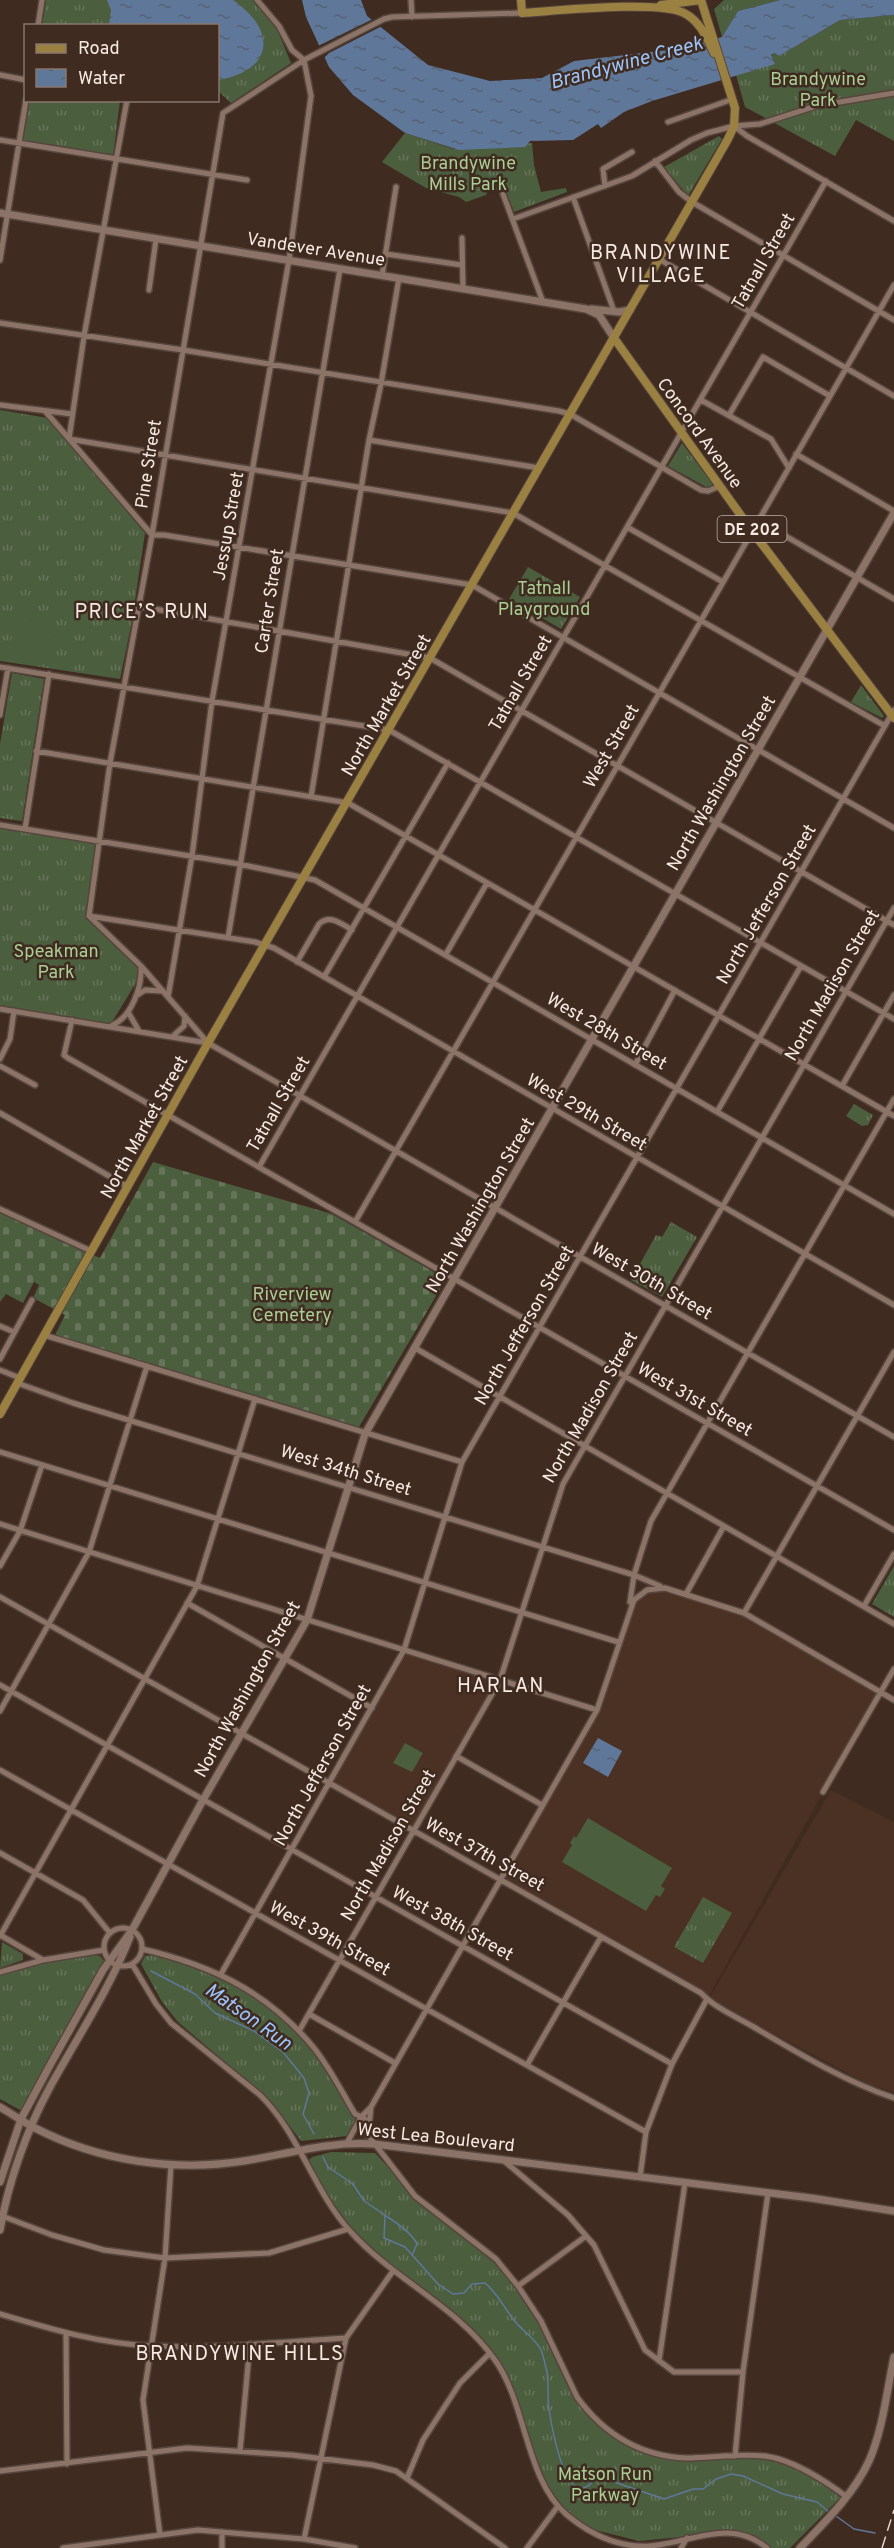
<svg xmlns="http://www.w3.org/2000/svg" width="894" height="2548" font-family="Overpass,sans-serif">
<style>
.built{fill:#4b3123}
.grass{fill:url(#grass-tufts)}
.cemetery{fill:url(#cemetery-stones)}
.pitch{fill:#4b5e3e}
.water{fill:url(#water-ripples)}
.pier{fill:#3f2b20}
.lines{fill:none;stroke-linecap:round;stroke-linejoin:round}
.stream{stroke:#5f789a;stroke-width:1.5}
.street-casing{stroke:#57463d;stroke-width:8}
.secondary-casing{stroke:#57463d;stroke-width:10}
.primary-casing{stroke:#57463d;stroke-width:10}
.street{stroke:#8b7367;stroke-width:5}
.secondary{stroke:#8b7367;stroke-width:7}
.primary{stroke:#9a8142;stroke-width:8}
.rail{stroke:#e2d5cd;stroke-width:1.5;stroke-dasharray:12 6;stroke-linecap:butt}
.labels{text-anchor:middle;stroke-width:5;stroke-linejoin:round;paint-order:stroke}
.shield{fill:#3f2b20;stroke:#bfb0a8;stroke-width:1.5}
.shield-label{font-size:16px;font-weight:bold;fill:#f6e9e2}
.park-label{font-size:18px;fill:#aace93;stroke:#3f2b20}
.street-label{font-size:18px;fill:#f6e9e2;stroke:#3f2b20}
.water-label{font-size:20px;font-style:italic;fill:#9cc5fc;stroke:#3f2b20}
.neighbourhood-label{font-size:20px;letter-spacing:1.5px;fill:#f6e9e2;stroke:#3f2b20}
</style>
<defs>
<pattern id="grass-tufts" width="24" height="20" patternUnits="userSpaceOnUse" patternTransform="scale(1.5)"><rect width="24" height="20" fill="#4b5e3e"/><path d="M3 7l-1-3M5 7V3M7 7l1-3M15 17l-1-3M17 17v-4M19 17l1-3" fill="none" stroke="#66755a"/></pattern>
<pattern id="cemetery-stones" width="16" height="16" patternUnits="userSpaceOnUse" patternTransform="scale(1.5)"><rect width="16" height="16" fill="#4b5e3e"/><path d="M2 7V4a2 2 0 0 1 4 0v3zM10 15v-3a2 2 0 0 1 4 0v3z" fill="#66755a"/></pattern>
<pattern id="water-ripples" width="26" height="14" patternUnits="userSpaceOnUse" patternTransform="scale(1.5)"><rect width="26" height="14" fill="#5f789a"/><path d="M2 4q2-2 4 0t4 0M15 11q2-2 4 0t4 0" fill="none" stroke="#566273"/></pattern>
</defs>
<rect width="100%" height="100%" fill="#3f2b20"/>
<!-- built -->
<path class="built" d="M660,1588L744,1613L880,1691L707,1999L500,1879L597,1710L636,1597Z
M404,1650L500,1680L414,1830L329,1783Z
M831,1790L894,1822V2092L870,2085L709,1999Z"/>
<!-- grass -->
<path class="grass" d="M46,0H253L277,29L291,63L231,103L218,91V26H42Z
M724,0H780L738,11L722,37L714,9Z
M894,15V141L856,120L835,156L745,107L736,75L775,63L771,56L775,53L779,56L840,20Z
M29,101H120L113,156L22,141Z
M405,133L454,149L532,143L534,165L541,192L566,188L567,192L514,212L506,191L488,190L486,195L466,202L459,197L426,188L382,162Z
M719,136L722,139L688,196L664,167Z
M0,410L48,418L145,533L132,621L120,679L0,661Z
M682,443L714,486L708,488L668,466Z
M528,567L580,597L561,629L509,599Z
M12,673L44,679L22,821L0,818V744Z
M861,685L884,716L882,718L851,702Z
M0,824L100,841L89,916L142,973L109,1027L0,1009Z
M854,1104L873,1115L868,1125L862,1126L846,1116Z
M671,1222L697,1237L662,1297L631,1280L656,1235L662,1237Z
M894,1566V1617L872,1604Z
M703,1897L732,1913L703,1963L674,1947Z
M2,1942L23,1954V1960L0,1968Z
M89,1954L100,1956L105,1962L22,2111L0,2099V1974L50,1961Z
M155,1955C217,1975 267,1992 310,2044C327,2065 341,2091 355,2114V2122L347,2136L301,2141L270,2100L178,2022L162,2002L141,1964L145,1956Z
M331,2152L375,2153L415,2196L496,2259L528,2299L577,2397L596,2420L636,2448L686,2458L767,2456L799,2468L832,2486L840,2498L790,2548H767L762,2543L731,2532L639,2541L583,2527L558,2506L540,2473L508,2381L460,2319L393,2271L348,2229L305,2164L312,2157Z"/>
<!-- cemetery -->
<path class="cemetery" d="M153,1162L332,1214L446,1279L359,1427L55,1335L65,1315L33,1298L39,1285L34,1282L23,1303L6,1294L0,1302V1212L100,1258Z"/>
<!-- pitch -->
<path class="pitch" d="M432,155L453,162L448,175L427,168Z
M548,585L567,597L561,607L542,595Z
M24,620L37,622L48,631L49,642L42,660C4,656 7,659 15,622Z
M405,1743L423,1753L412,1772L393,1763Z
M588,1818L672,1868L661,1886L665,1889L660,1897L656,1895L646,1911L562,1862L572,1845L570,1843L574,1836L576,1838Z"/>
<!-- water -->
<path class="water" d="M107,0H233C278,31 273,71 218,80V26L109,25L111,10Z
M302,0H361L367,16L428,65L490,81L542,78L574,61L685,48L722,37L738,11L780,0H894V15L840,20L779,56L775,53L771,55L775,64L652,101L624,112L601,128L598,124L573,140L530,141L525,147L459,150L405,133L353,95L329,67L306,17Z
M598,1738L622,1751L608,1777L583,1763Z"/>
<!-- pier -->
<path class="pier" d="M375,18L384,25L329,53L322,60L316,47Z"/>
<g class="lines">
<!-- stream -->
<path class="stream" d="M151,1971L195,1994L215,2013L254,2031L283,2052L304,2078L309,2093L303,2114L314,2134
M323,2157L328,2167L353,2184L364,2201L385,2215L384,2238L405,2247L438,2284L453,2294L464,2293L472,2284L485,2283C498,2294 503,2306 513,2319C521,2330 535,2338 541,2350C544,2357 545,2365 547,2372C549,2383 547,2397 549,2409C552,2428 567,2520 596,2477H607L617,2483L664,2499L693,2489H703L716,2479L731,2474L743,2476L783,2494L817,2502L829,2512
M386,2216C397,2223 412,2233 417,2244L412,2255
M836,2516L854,2529L875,2533"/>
<defs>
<path id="street" d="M257,0L279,26L292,50L304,60
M411,0L412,17
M38,26L42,0
M0,75L26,80
M668,122L733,99
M734,126L747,136L894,221
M0,140L247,180
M655,161L679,192L692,202L894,320
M605,186L603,169L632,152
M503,194L543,302
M573,197L614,311
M513,219L632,176L691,140L707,133L734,126L760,124L816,106L894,93
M462,238L463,289
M386,254L462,265
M659,259L894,396
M0,260L26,100
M382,276L396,187
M149,290L156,239
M0,323L183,350L559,411L570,414L701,490L708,491L720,486
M701,400L771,439L789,468
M0,405L72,414
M45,411L152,535H164L472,585L894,828
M729,415L763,357L830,396
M69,439L513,513L885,726
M69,439L84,336L127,100
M369,440L539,468
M796,454L894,511
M758,520L894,599
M627,527L723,582
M138,606L430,658L894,925
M0,667L389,730L894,1019
M0,715L8,668
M36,751L348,803L894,1116
M311,797L369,440L381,384L399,278
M0,825L239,864L315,880L894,1214
M25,829L49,674
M89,916L110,763L152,535L223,113L304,60L384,19L392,17L522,13
M89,916L141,966L208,1043L894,1437
M89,916L255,942L274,948L894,1305
M228,938L340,269
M446,954L487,883
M297,962L319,924C330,914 340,923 352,930
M324,977L448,763
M136,996L145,990L163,991
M168,997L192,856L212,701L289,260L311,96L304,60
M0,1009L208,1043
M128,1012L139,1031
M72,1020L64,1055L68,1058L894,1530
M111,1026C132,1017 142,987 141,966
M173,1036L184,1026L185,1016
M0,1059L10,1039L14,1011
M635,1065L675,990
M0,1066L35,1085
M842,1086L894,995
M717,1112L801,966
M0,1113L128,1187
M259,1167L826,181
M0,1209L91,1251
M355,1222L894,285
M0,1326L14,1332
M44,1335L462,1462
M415,1348L894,1624
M0,1359L32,1300
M0,1370L20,1378
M17,1383L73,1403L634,1575L660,1586
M0,1452L618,1642
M0,1524L597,1710
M0,1566L20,1531L42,1465
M686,1594L724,1526
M0,1597L701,1993C715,2008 735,2016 752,2026C798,2053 844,2081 894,2098
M630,1602L634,1575L651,1521L894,1099
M187,1603L372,1708
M864,1606L894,1554
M744,1613L894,1352
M0,1685L672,2064
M0,1711L89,1552L147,1366
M456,1756L542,1805
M0,1770L646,2132
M823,1792L894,1669
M0,1853L83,1900L110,1933
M104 1947a19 19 0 1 1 38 0a19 19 0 1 1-38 0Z
M0,1935L43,1960
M0,1936L197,1586L255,1399
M142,1949C211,1965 268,1992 314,2048C330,2068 342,2092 355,2114L364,2118L369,2125
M132,1964L156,2004L171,2023L260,2095C299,2133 313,2190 350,2231C394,2280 457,2306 495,2360C527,2405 525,2479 567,2515C590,2534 619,2548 650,2546C691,2543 730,2517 767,2548
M0,1972L43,1960L104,1950
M221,1974L404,1650L462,1462L894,710
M309,2014L395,2063
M299,2031L500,1680L563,1484L894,908
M527,2065L601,1937
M368,2135L415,2196L496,2259L518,2286L541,2321L577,2397C604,2434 640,2456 686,2458C712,2458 739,2453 765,2456C794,2460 824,2480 847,2497
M368,2136L371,2107
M347,2143L361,2117L371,2107L597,1710L634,1600L647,1590L665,1588L744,1613L894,1700
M503,2160L568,2215L594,2245L645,2350L674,2372H743
M640,2177L646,2132L672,2064L707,1999
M2,2216L52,2235L104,2250L165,2258L269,2253L348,2229
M518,2286L586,2236
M0,2314C50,2329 101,2344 153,2346C217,2349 282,2342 346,2338
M66,2334L67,2464
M659,2361L685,2183
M240,2451L250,2344
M735,2456L743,2372L768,2193
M0,2471L187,2448L292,2455L373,2465L396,2471L505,2548
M407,2478L423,2440L460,2383L490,2353
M222,2532V2548
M160,2535L143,2400L165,2258L171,2165
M304,2539L346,2338L393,2271
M63,2548L198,2530L304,2539L355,2548
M527,2548L558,2506
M681,2548L687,2538"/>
<path id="secondary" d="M0,213L586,309L599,315L614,338
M591,309L619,312L630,310
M0,2107C12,2114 23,2122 35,2128C99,2161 173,2172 244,2161C288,2154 328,2141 374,2144L811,2198L894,2211
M0,2182L21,2119L49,2067L103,1970L132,1930L203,1800L307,1620L365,1434L894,513
M0,2230C8,2183 27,2129 50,2087C77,2038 109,1990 130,1937
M800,2548C826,2521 853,2495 869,2461C883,2429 887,2390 894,2357"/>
<path id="primary" d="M521,0L522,13C555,11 659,0 684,13C700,21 707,38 714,53
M661,5L701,0
M614,338L752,531L894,718
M0,1414L208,1043L728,139L734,126L735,108L701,0"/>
</defs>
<!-- street casing -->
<use href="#street" class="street-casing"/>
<!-- secondary casing -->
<use href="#secondary" class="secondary-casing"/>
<!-- primary casing -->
<use href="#primary" class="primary-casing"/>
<!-- street -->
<use href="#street" class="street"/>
<!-- secondary -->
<use href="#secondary" class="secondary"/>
<!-- primary -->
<use href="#primary" class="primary"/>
<!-- rail -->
<path class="rail" d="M882,2548L894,2510"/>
</g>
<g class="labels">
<!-- shield labels -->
<rect class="shield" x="717.5" y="516" width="69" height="26" rx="4.5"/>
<g class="shield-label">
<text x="752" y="535">DE 202</text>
</g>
<!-- park labels -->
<g class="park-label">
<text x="818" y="85">Brandywine<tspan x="818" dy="21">Park</tspan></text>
<text x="468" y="169">Brandywine<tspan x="468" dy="21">Mills Park</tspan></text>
<text x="544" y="594">Tatnall<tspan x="544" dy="21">Playground</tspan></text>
<text x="56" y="957">Speakman<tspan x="56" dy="21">Park</tspan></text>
<text x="292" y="1300">Riverview<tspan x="292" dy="21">Cemetery</tspan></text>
<text x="605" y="2480">Matson Run<tspan x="605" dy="21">Parkway</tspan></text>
</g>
<!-- street labels -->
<g class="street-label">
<text transform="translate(316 249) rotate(9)" y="6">Vandever Avenue</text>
<text transform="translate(763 261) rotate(-60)" y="6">Tatnall Street</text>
<text transform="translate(700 433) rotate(54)" y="6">Concord Avenue</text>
<text transform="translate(148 464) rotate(-81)" y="6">Pine Street</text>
<text transform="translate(228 526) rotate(-80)" y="6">Jessup Street</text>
<text transform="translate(269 601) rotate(-81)" y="6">Carter Street</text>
<text transform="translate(520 683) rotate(-60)" y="6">Tatnall Street</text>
<text transform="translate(386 705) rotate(-60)" y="6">North Market Street</text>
<text transform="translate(611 746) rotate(-60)" y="6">West Street</text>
<text transform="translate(721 783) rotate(-60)" y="6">North Washington Street</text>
<text transform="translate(766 904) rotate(-60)" y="6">North Jefferson Street</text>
<text transform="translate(832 985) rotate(-60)" y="6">North Madison Street</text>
<text transform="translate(607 1031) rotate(30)" y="6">West 28th Street</text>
<text transform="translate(278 1104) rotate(-60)" y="6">Tatnall Street</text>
<text transform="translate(587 1112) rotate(30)" y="6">West 29th Street</text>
<text transform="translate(144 1127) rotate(-61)" y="6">North Market Street</text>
<text transform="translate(480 1205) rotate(-60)" y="6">North Washington Street</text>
<text transform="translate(652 1281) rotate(30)" y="6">West 30th Street</text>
<text transform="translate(524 1325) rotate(-60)" y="6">North Jefferson Street</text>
<text transform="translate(695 1399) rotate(30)" y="6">West 31st Street</text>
<text transform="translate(590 1407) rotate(-60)" y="6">North Madison Street</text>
<text transform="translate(346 1470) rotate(17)" y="6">West 34th Street</text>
<text transform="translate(247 1689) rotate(-61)" y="6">North Washington Street</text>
<text transform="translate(322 1765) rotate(-61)" y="6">North Jefferson Street</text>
<text transform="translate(388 1845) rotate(-60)" y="6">North Madison Street</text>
<text transform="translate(485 1854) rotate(29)" y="6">West 37th Street</text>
<text transform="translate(453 1923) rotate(29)" y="6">West 38th Street</text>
<text transform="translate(330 1938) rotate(29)" y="6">West 39th Street</text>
<text transform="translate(436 2137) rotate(6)" y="6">West Lea Boulevard</text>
</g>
<!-- water labels -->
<g class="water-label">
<text transform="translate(626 62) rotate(-15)" y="7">Brandywine Creek</text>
<text transform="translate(249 2016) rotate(35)" y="7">Matson Run</text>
</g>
<!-- neighbourhood labels -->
<g class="neighbourhood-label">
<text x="661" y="259">BRANDYWINE<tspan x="661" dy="23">VILLAGE</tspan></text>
<text x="142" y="618">PRICE’S RUN</text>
<text x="501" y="1692">HARLAN</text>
<text x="240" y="2360">BRANDYWINE HILLS</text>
</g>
</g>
<!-- legend -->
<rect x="24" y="24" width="195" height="78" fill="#3f2b20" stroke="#88776e" stroke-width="1.5"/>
<rect x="36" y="44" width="30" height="9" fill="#9a8142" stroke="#88776e" stroke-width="1.5"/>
<text x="78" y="54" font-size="18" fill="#f6e9e2">Road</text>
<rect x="36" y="69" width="30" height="18" fill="url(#water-ripples)" stroke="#88776e" stroke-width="1.5"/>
<text x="78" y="84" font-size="18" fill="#f6e9e2">Water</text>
</svg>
